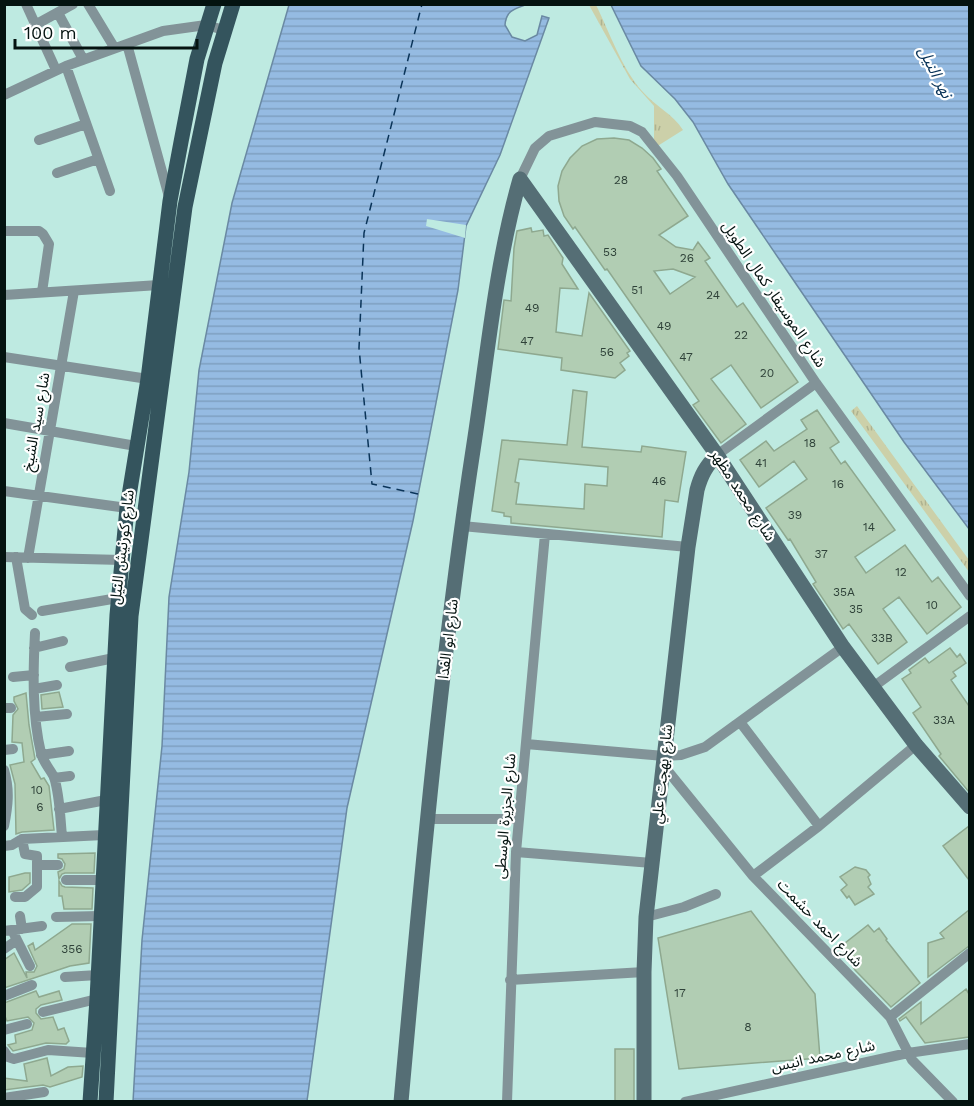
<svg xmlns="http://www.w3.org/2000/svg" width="974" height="1106" font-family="'Work Sans','Noto Sans Arabic',sans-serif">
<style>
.grass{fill:url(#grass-tufts)}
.water{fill:url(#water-rules);stroke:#6a89a3;stroke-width:1.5}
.pier{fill:#beeae1}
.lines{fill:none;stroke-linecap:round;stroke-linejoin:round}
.ferry{stroke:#0a3459;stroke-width:1.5;stroke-dasharray:8 6;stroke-linecap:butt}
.building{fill:#b1cdb3;stroke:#8ea88f;stroke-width:1.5;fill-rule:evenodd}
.street{stroke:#829398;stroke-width:10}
.secondary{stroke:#556e75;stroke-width:15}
.primary{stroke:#34545d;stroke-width:15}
.labels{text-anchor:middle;stroke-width:4.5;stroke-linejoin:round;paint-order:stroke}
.number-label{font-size:12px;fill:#2f4239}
.street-label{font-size:15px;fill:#041310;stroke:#fff}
.water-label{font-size:16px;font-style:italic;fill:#0a3459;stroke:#fff}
</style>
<defs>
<pattern id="grass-tufts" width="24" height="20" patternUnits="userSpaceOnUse" patternTransform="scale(1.5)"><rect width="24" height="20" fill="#ccd0a9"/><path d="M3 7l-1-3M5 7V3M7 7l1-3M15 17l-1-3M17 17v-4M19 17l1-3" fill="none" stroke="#aeb290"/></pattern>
<pattern id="water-rules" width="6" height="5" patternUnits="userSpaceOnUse" patternTransform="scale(1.5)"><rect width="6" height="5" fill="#95bbe2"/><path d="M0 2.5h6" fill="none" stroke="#7fa0c1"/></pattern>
</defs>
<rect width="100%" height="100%" fill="#beeae1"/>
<!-- grass -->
<path class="grass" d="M589,5H596C610,33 621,67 642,91C655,106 673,114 683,130L656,147L654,139V106L630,79Z
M857,406L969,560V572L851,411Z"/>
<!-- water -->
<path class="water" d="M289,5H525C514,9 506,11 505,25L512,37L525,41L537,35L542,16L549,18L500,155L466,226L458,290L413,521L347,808L307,1101L133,1102L142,940L162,746L169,597L189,472L199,370L232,203Z
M611,5H969V529L904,442L779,259L728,184L693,122L675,99L641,66Z"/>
<!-- pier -->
<path class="pier" d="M427,219L466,225L465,238L426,226Z"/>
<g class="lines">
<!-- ferry -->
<path class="ferry" d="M418,494L372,484L359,348L364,233L422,4"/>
</g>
<!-- building -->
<path class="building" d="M614,138L629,140L642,148L653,158L661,169L657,171L688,216L659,235L676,247L693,250L698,242L710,258L705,261L737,307L743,303L798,382L761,408L731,365L711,379L746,424L721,443L693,405L699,401L607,269L605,270L575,227L573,229L564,216L559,201L558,186L562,171L570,158L582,146L597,139ZM673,269L695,277L670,294L654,271Z
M531,228L532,232L543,230L544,236L548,235L563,258L562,264L578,289L560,288L556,332L582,336L589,293L630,351L627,353L629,356L620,363L625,370L615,378L561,370L562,358L498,349L504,300L511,301L514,248L517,231Z
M573,390L587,392L582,447L641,452L642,446L686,452L678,502L665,500L662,537L511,523V517L504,516V513L492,511L502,440L567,445ZM519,459L608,467L607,486L585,484L584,509L516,504L519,483L515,482Z
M817,410L839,442L830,448L841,464L845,461L895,530L855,557L866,573L905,545L932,582L938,577L961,607L927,634L899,597L883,609L907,642L878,664L849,624L843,629L813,584L816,582L790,539L788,540L766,508L807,479L794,461L759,487L740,460L766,441L774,451L807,429L801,420Z
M950,648L957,657L960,654L966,663L953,672L956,676L951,680L969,706V792L939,756L941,754L913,713L921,707L902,679L911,673L909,670L925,658L929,663Z
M59,692L63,707L42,709L41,695Z
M26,693L29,725L35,759L31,762L41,779L44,778L49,786L54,830L22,832L16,834L15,784L10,765L24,762L22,743L12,742L13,715L18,709L14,701V697Z
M969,826V880L943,846Z
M95,853L94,873H65L62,874L59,879L58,872L64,869L65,864L62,859L58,858V854Z
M855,867L866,870L870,875L868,877L871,884L868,887L874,894L855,905L849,896L847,898L841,890L847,885L840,877Z
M25,873H30V883L22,890L9,892V877Z
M59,881L62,886L65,887L93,888L92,909H64L62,896H59Z
M969,910V946L928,977V943L944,938L940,933Z
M751,911L815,994L820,1058L679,1069L658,938Z
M72,924H91L89,963L70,966L4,988V960L14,953L27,978L26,972H34L37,966L28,946L33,943L35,950Z
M868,925L874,932L879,928L887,939L886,940L920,983L891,1007L855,970L840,947Z
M966,989L969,994V1037L925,1043L906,1017L900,1021L899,1019L921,1002V1024Z
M36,991L39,997L59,991L62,1000L41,1005L36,1009V1013L41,1019L53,1017L58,1030L64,1028L69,1041L66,1044L46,1043L13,1051L8,1045L16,1043L15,1035L32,1030L34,1023L28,1017L7,1021L4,1014V1003Z
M615,1049H634V1101H615Z
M47,1058L51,1076L68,1067L83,1066L82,1077L50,1087L43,1085L4,1090V1078L27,1081L24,1064Z"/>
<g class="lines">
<!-- street -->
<path class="street" d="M26,4L56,70
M88,4L114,47
M58,13L83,59
M35,25L73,4
M127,44L169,197
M66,66L110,191
M4,95L66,66L163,31L206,25L224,30
M39,140L86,124
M57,173L98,159
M520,179L535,148L549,136L595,122L630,126L642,132L677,176L816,383L970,596
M4,231H39L43,234L49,244L42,292
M4,295L159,285
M4,357L148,379
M4,423L136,446
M717,455L816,383
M4,491L127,508
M462,526L688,547
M4,557L122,560
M16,557L25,609L32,615
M28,558L74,291
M42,611L118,598
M35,633C33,672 32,715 41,753C43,762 50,769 54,777C60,796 60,817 62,836
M34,648L63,641
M70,667L114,658
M13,677L34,675
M873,687L970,616
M34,689L57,685
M4,708H11
M36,717L67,714
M740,722L819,826
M526,744L664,756L681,755L705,747L843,647
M4,750L13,749
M41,755L69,751
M663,765L753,876L890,1017L912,1060L953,1102
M4,770C10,790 8,806 4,826
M54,778L70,776
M59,809L106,800
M427,819H519
M4,846L12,845L22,839L104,835
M516,852L652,863
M37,865H58
M753,876L819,826L916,745
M66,880H102
M15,897H25L37,887V856L25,854L22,839
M20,916L22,929
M56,917L100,916
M646,917L684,907L716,894
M12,930L30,966
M4,931L42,926
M4,949L17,940
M65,977L98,975
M510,980L644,972
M4,996L32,985
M43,1012L97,999
M890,1017L970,953
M4,1030L27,1024
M4,1051L8,1057L14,1059L48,1050L93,1053
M4,1098L44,1092
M507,1102L516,852L545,534
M685,1102L908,1053L970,1044"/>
<!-- secondary -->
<path class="secondary" d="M520,179L717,455L843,647L916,745L970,807
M401,1102C421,880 441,657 475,437C488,351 496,263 520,179
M644,1102V972L646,917L688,547L697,490C701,475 706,466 717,455"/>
<!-- primary -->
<path class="primary" d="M90,1102L97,999L117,615L127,508L148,379L170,201L181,142L197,59L214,4
M106,1102L131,616L185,207L215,63L233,4"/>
</g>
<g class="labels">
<!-- number labels -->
<g class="number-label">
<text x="621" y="184">28</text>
<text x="610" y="256">53</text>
<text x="687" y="262">26</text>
<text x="637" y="294">51</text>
<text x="713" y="299">24</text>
<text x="532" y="312">49</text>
<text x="664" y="330">49</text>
<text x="741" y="339">22</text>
<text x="527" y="345">47</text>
<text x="607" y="356">56</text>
<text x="686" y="361">47</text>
<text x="767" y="377">20</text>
<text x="810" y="447">18</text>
<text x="761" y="467">41</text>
<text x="659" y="485">46</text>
<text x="838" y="488">16</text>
<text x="795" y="519">39</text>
<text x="869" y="531">14</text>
<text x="821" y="558">37</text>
<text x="901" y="576">12</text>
<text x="844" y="596">35A</text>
<text x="932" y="609">10</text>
<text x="856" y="613">35</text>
<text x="882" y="642">33B</text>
<text x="944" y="724">33A</text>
<text x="37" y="794">10</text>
<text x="40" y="811">6</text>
<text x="72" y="953">356</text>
<text x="680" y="997">17</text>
<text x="748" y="1031">8</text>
</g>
<!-- street labels -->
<g class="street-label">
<text transform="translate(774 294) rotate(56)" y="5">شارع الموسيقار كمال الطويل</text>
<text transform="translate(36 422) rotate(-80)" y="5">شارع سيد الشيخ</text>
<text transform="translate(743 495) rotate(57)" y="5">شارع محمد مظهر</text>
<text transform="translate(122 547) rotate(-83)" y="5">شارع كورنيش النيل</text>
<text transform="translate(448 639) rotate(-83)" y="5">شارع ابو الفدا</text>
<text transform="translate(662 774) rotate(-84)" y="5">شارع بهجت علي</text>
<text transform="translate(505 816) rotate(-85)" y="5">شارع الجزيرة الوسطى</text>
<text transform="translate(820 923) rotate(46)" y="5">شارع احمد حشمت</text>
<text transform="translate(823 1056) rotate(-12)" y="5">شارع محمد انيس</text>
</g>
<!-- water labels -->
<g class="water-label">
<text transform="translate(936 72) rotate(63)" y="6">نهر النيل</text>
</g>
</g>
<!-- border -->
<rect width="974" height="1106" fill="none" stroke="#041310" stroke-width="12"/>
<!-- scale -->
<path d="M15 39v9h182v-9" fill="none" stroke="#041310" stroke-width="3"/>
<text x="24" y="39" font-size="18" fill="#041310" stroke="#ffffff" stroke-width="4.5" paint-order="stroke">100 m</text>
</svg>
